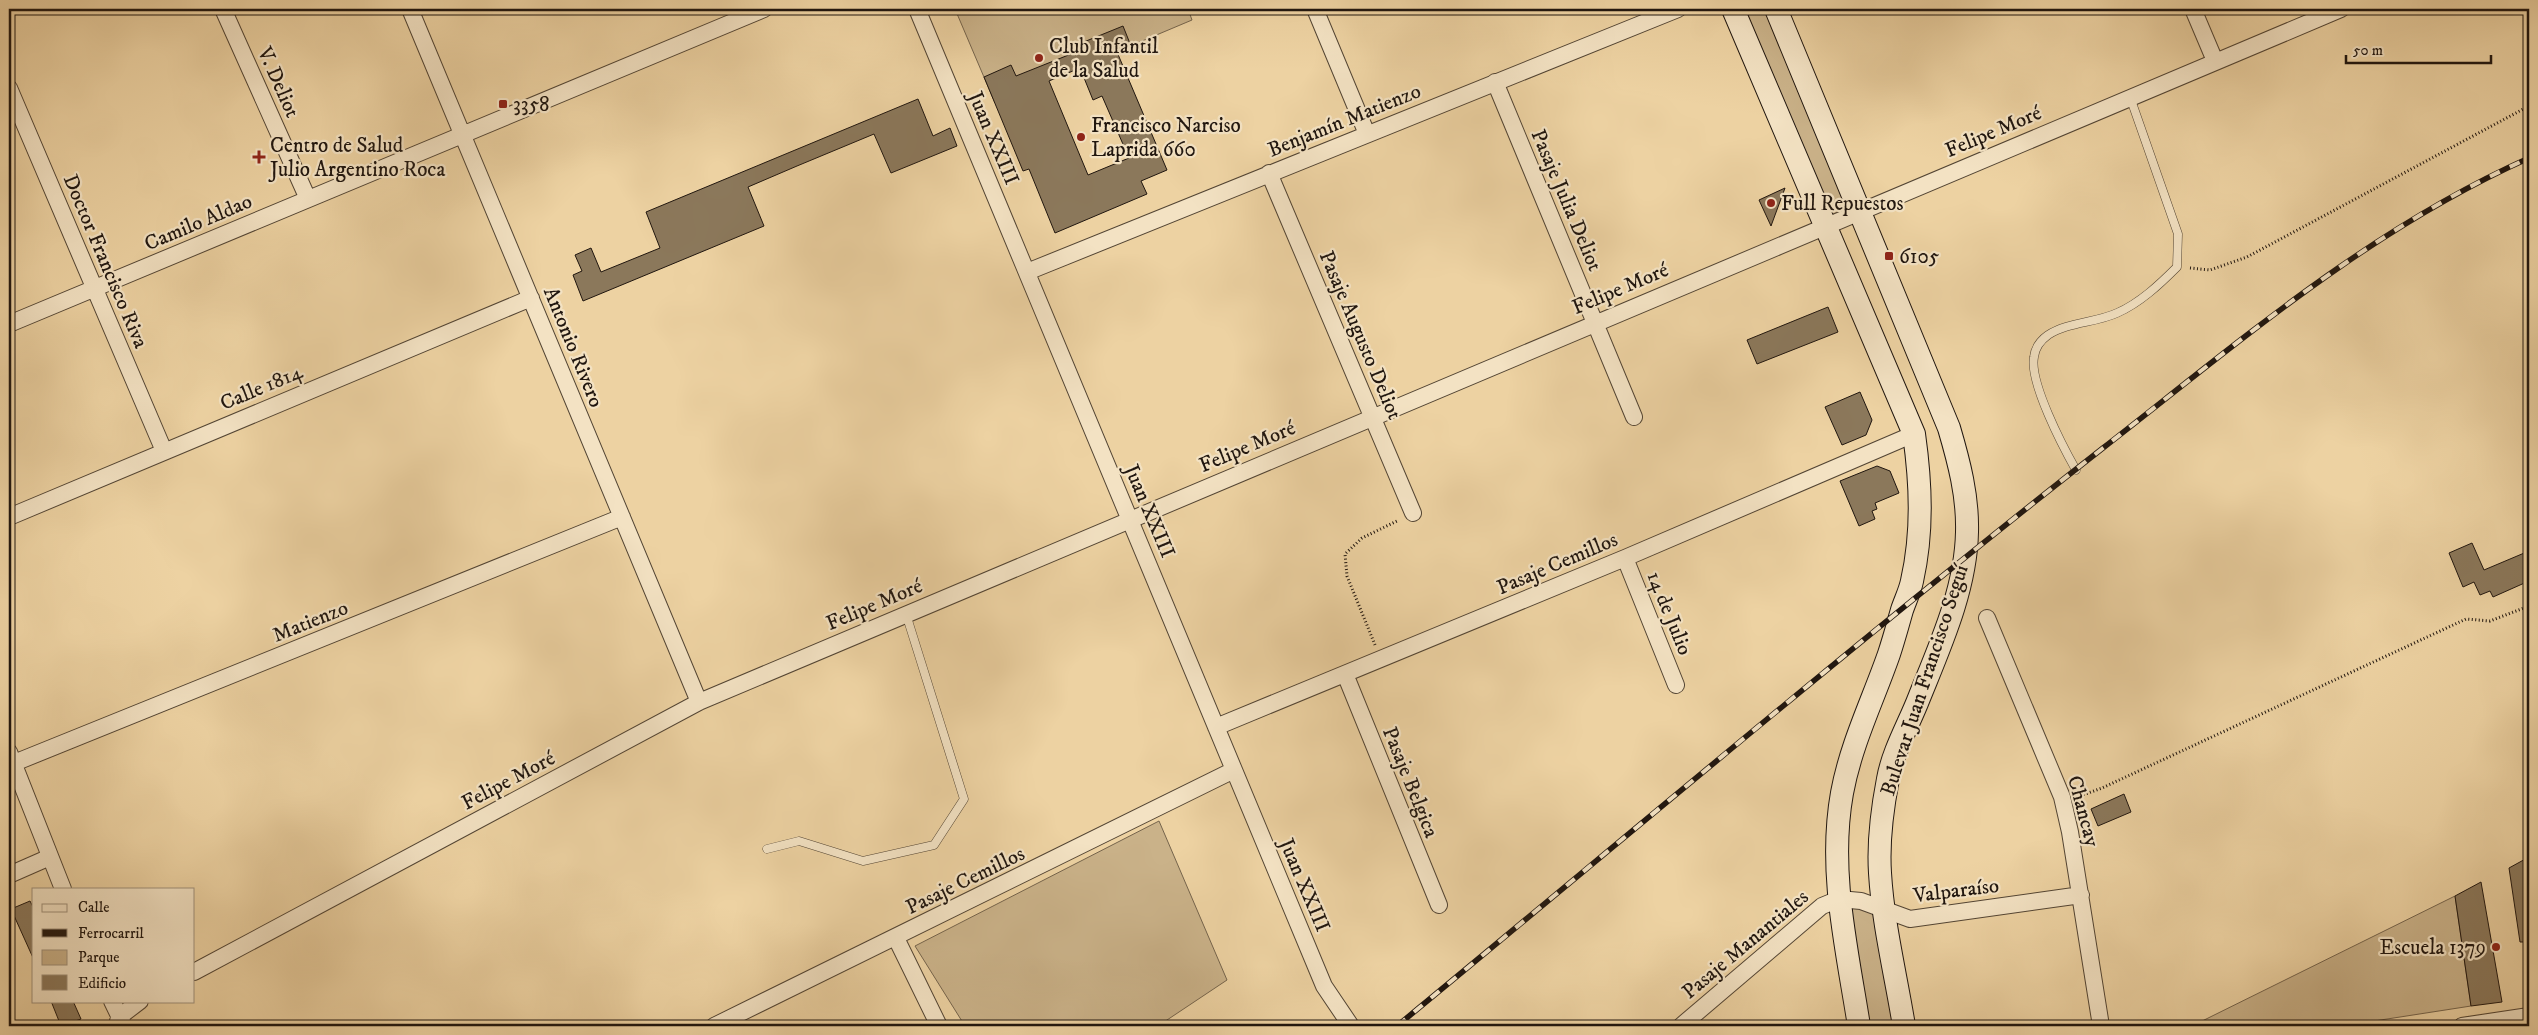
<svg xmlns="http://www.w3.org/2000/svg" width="2538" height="1035" font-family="'IM FELL DW Pica',serif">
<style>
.green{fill:#cab289;stroke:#75644c}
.building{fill:#8b785b;stroke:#20160f;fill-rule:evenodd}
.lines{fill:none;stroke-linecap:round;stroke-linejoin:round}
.lane-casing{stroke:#534534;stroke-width:9}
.street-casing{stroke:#534534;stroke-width:18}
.secondary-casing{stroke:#20160f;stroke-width:24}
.path{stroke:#20160f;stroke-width:3;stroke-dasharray:1 2.5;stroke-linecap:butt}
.lane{stroke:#f3e2c3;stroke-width:8}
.street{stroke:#f3e2c3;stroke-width:16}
.secondary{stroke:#f3e2c3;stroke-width:22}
.rail-casing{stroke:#20160f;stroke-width:5.5}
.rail{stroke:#f3e2c3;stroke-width:4;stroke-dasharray:11;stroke-linecap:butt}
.poi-dot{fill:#8f2418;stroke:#f3e2c3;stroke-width:2}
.labels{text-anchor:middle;stroke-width:4.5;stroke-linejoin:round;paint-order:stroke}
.poi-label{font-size:21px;fill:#20160f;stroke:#f3e2c3;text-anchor:start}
.street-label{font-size:21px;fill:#20160f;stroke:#f3e2c3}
</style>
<rect width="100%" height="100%" fill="#edd2a2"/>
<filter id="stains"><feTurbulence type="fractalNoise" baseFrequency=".004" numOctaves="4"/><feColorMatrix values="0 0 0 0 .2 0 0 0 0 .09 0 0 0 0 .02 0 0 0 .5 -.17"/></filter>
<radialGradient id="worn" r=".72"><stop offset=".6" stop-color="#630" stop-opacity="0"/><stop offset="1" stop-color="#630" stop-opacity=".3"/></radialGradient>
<!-- green -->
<path class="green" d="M955,9H1188L1192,20L995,103Z
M1733,9H1776L1860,210L1825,225Z
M1159,821L1227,980L1158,1026H965L915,946Z
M2455,896L2471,1006L2342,1026H2192Z
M1846,899L1886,911L1904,1026H1859Z"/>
<!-- building -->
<path class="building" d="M1123,26L1131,46L1117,52L1167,170L1141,181L1147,194L1055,233L1029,169L1023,171L984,77L1011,65L1016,76L1071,54L1069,48ZM1080,68L1093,100L1102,96L1129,158L1088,175L1049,81Z
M918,99L933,136L950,128L957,146L891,173L874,134L797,166L748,187L764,226L583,301L573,275L582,271L575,255L591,248L601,272L660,248L646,212Z
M1785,188L1771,226L1759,200Z
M1828,307L1838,332L1757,364L1747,340Z
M1860,392L1872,420L1866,435L1842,445L1825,407Z
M1877,466L1890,471L1899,493L1875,503L1877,509L1872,511L1875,519L1859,526L1840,481Z
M2472,543L2484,570L2529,551V581L2493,597L2490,591L2480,595L2474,582L2463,587L2449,553Z
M2124,794L2131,812L2098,826L2091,809Z
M2529,857V942H2520L2509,868Z
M2481,882L2502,1002L2471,1006L2455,896Z
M30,901L34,909V960L11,909Z
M51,1001H73L81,1019L61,1026Z"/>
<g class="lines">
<defs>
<path id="lane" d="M2076,470C2063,447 2029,382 2034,357C2035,348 2041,340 2048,335C2068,322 2095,323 2117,313C2140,303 2160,284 2177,267L2178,234L2130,97
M767,849L799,841L863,861L934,845L964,799L906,614"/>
<path id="street" d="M223,9L308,199
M410,9L699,702
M917,9L1324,986L1351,1026
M1315,9L1367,134
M2193,9L2215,61
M1495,82L1634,417
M9,88L164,451
M1269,173L1413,513
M1027,272L1678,9
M9,324L764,9
M9,517L531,298
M1625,558L1676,685
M1987,618L2062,797L2070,832L2101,1026
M1345,674L1439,905
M1216,727L1625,558L1914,434
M9,752L63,889
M14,763L622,517
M9,875L50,857
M896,938L939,1026
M194,972L699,702L2341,9
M112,1001L124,1026
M117,1026L119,1017L140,1001
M714,1026L1234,770
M1681,1026L1822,906L1839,899L1861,901L1910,919L2081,895
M2462,1026L2529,1016"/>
<path id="secondary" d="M1733,9L1914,434C1921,484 1923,532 1912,581C1910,591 1905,601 1902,610C1898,624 1894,639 1889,654C1873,700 1851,744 1842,793C1828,871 1847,949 1859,1026
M1776,9L1949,428C1959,462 1968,496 1967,532C1966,589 1940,646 1919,698C1909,724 1893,751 1888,779C1882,810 1878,842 1880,873C1883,924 1896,976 1904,1026"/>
</defs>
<!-- lane casing -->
<use href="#lane" class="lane-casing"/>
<!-- street casing -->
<use href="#street" class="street-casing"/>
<!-- secondary casing -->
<use href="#secondary" class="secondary-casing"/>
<!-- path -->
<path class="path" d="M2190,268L2210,270L2247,257L2529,106
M1375,645L1347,576L1345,554L1362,538L1397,521
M2080,796L2102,788L2466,619L2490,621L2529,606"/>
<!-- lane -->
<use href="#lane" class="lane"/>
<!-- street -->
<use href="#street" class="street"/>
<!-- secondary -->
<use href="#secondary" class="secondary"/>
<defs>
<path id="rail" d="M1397,1026C1631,833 1863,636 2103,448C2239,342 2370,229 2529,158"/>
</defs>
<!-- rail casing -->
<use href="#rail" class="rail-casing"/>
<!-- rail -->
<use href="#rail" class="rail"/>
</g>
<!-- markers -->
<g class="poi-dot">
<circle cx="1039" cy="58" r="5"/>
<rect x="498" y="99" width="10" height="10" rx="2.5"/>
<circle cx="1081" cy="137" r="5"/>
<path d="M256.5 149.5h5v5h5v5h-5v5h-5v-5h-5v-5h5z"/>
<circle cx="1771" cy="203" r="5"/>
<rect x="1884" y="251" width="10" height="10" rx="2.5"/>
<circle cx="2496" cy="947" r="5"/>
</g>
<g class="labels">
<!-- poi labels -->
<g class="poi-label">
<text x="1049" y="53">Club Infantil<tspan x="1049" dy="24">de la Salud</tspan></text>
<text x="513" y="111">3358</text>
<text x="1091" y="132">Francisco Narciso<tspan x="1091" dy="24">Laprida 660</tspan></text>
<text x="270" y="152">Centro de Salud<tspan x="270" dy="24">Julio Argentino Roca</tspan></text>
<text x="1781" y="210">Full Repuestos</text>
<text x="1899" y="263">6105</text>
<text x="2486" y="954" text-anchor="end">Escuela 1379</text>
</g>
<!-- street labels -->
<g class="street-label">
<text transform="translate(279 82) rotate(66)" y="7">V. Deliot</text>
<text transform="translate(1344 120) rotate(-22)" y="7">Benjamín Matienzo</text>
<text transform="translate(1993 131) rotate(-23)" y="7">Felipe Moré</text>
<text transform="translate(994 138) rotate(67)" y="7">Juan XXIII</text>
<text transform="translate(1567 200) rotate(67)" y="7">Pasaje Julia Deliot</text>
<text transform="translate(198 222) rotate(-23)" y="7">Camilo Aldao</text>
<text transform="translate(106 261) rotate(67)" y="7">Doctor Francisco Riva</text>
<text transform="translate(1620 288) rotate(-23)" y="7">Felipe Moré</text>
<text transform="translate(1361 335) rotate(67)" y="7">Pasaje Augusto Deliot</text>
<text transform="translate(574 347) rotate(68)" y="7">Antonio Rivero</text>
<text transform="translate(261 387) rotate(-23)" y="7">Calle 1814</text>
<text transform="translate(1247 446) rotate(-23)" y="7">Felipe Moré</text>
<text transform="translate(1150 511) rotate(67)" y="7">Juan XXIII</text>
<text transform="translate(1557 563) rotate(-23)" y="7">Pasaje Cemillos</text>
<text transform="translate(874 604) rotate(-23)" y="7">Felipe Moré</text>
<text transform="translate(1670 613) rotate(68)" y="7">14 de Julio</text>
<text transform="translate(310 621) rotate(-22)" y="7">Matienzo</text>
<text transform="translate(1924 680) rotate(-72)" y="7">Bulevar Juan Francisco Seguí</text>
<text transform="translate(508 780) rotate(-28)" y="7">Felipe Moré</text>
<text transform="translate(1411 782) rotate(68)" y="7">Pasaje Belgica</text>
<text transform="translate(2084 811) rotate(75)" y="7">Chancay</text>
<text transform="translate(965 880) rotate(-26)" y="7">Pasaje Cemillos</text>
<text transform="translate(1305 885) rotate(67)" y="7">Juan XXIII</text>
<text transform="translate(1956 890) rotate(-7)" y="7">Valparaíso</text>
<text transform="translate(1745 944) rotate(-40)" y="7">Pasaje Manantiales</text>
</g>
</g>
<!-- margin -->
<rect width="2538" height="1035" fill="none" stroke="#edd2a2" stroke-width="30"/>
<rect x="10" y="10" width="2518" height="1015" fill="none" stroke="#20160f" stroke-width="2.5"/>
<rect x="15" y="15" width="2508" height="1005" fill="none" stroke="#20160f"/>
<!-- legend -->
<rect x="32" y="888" width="162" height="115" fill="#f3e2c3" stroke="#9f907b"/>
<rect x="42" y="904" width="25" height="8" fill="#f3e2c3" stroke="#9f907b"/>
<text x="78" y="912" font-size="15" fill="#20160f">Calle</text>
<rect x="42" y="929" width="25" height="8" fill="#20160f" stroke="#9f907b"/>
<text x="78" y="938" font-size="15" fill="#20160f">Ferrocarril</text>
<rect x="42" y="950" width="25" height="15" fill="#cab289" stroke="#9f907b"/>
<text x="78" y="962" font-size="15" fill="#20160f">Parque</text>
<rect x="42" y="975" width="25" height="15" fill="#8b785b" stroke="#9f907b"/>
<text x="78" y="988" font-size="15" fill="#20160f">Edificio</text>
<!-- scale -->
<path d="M2346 55v8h145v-8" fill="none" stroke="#20160f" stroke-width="2.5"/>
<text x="2353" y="55" font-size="15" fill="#20160f" stroke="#f3e2c3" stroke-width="4" paint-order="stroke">50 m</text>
<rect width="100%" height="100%" filter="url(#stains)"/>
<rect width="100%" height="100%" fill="url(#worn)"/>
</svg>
